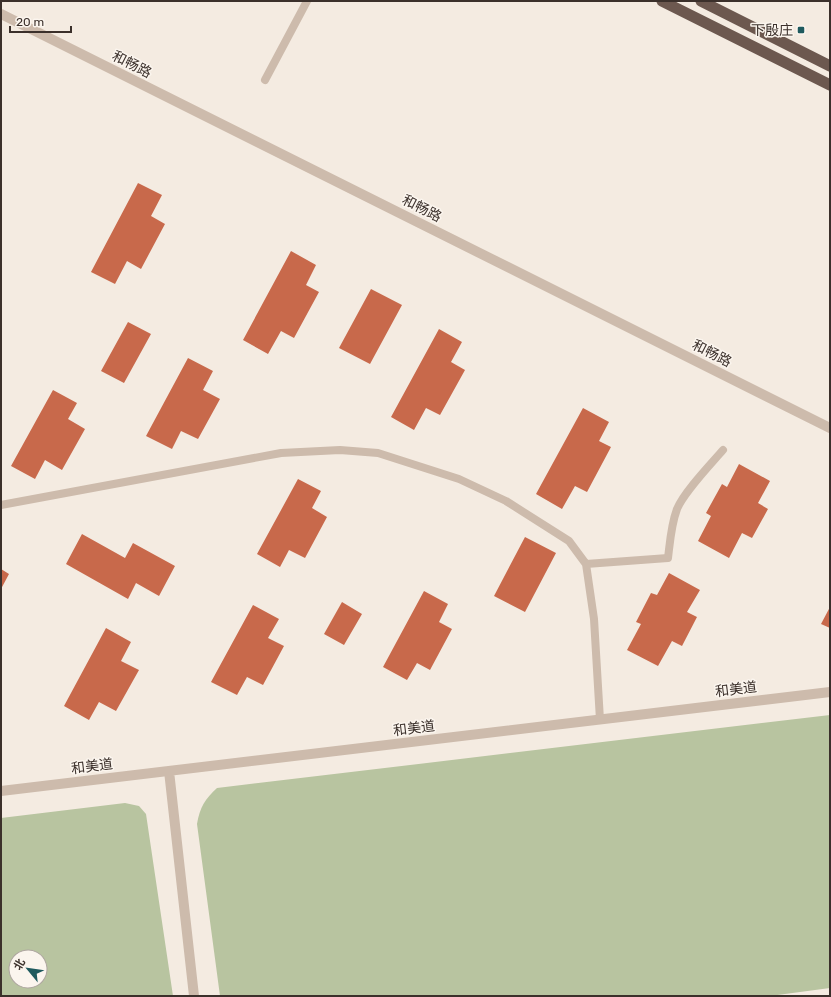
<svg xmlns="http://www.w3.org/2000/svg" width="831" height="997" font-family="Rubik,'Noto Sans SC',sans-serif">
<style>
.green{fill:#b8c4a0;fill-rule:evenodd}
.building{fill:#c8694b}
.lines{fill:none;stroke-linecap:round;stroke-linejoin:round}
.service{stroke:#cdbbac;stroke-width:8}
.minor{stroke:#cdbbac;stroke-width:10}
.tertiary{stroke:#cdbbac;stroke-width:10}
.trunk{stroke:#6c584f;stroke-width:11}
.poi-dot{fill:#1f5a5e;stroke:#fbf5ee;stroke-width:1.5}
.labels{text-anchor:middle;stroke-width:3;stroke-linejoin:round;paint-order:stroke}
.poi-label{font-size:14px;fill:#3b302b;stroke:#fbf5ee;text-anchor:end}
.street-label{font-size:14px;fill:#3b302b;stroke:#fbf5ee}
</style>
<rect width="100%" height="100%" fill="#f4ebe1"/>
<!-- green -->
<path class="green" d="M830,715V988L770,996H220L197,824C200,807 205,799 217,788Z
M125,803L139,806L146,814L173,996H1V818ZM16,957H40V981H16Z"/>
<!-- building -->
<path class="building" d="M138,183L162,195L151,216L165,224L141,269L127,261L115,284L91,272Z
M291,251L316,265L306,285L319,292L294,338L281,331L268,354L243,340Z
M371,289L402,305L370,364L339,348Z
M128,322L151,334L124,383L101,371Z
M439,329L462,342L451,362L465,370L440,415L426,408L414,430L391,417Z
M188,358L213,371L203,390L220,399L198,439L181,431L172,449L146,436Z
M53,390L77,403L68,419L85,429L62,470L45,460L35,479L11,466Z
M583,408L609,422L599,441L611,447L587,492L575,486L562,509L536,494Z
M739,464L770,481L758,503L768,509L752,538L742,533L729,558L698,541L711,516L706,513L722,484L727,487Z
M298,479L321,491L312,508L327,517L305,558L289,550L280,567L257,554Z
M82,534L125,558L133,543L175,566L159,596L136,583L128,599L66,564Z
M525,537L556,553L525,612L494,596Z
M1,569L9,574L1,589Z
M669,573L700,590L687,612L697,617L682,646L672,641L658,666L627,650L641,624L636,622L651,593L657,595Z
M424,591L448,604L439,622L452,629L430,670L417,663L407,680L383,667Z
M342,602L362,614L344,645L324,634Z
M253,605L279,619L268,638L284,646L263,685L247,677L237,695L211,682Z
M830,607V628L821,624Z
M106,628L131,642L121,661L139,670L116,711L99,702L89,720L64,706Z"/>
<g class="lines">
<!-- service -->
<path class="service" d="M265,80L307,1
M1,505L281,453L340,450L378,453L459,479L506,501L569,541L586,564L594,619L600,720
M586,564L668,558C670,542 671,525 677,509C684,492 710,465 723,450"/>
<!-- minor -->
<path class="minor" d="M169,771L194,996
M1,791L830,692"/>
<!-- tertiary -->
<path class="tertiary" d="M1,14L830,428"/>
<!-- trunk -->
<path class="trunk" d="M662,1L830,85
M701,1L830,66"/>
</g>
<!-- markers -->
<rect class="poi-dot" x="797" y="26" width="8" height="8" rx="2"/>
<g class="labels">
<!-- poi labels -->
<g class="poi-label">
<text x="793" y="35">下殷庄</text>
</g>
<!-- street labels -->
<g class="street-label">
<text transform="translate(132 64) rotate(27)" y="5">和畅路</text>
<text transform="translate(422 208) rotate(27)" y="5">和畅路</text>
<text transform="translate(712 353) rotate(27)" y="5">和畅路</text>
<text transform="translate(736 689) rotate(-7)" y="5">和美道</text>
<text transform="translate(414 728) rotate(-7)" y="5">和美道</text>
<text transform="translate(92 766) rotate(-7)" y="5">和美道</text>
</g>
</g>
<!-- border -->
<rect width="831" height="997" fill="none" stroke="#3b302b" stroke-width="4"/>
<!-- north arrow -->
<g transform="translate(28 969) rotate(299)"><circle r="19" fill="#fbf5ee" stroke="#aea6a0"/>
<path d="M0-3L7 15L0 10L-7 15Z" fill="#1f5a5e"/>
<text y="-6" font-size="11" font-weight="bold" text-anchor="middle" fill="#3b302b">北</text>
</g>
<!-- scale -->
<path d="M10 26v6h61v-6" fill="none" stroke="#3b302b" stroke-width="2"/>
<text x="16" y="26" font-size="12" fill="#3b302b" stroke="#fbf5ee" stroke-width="3" paint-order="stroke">20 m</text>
</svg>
